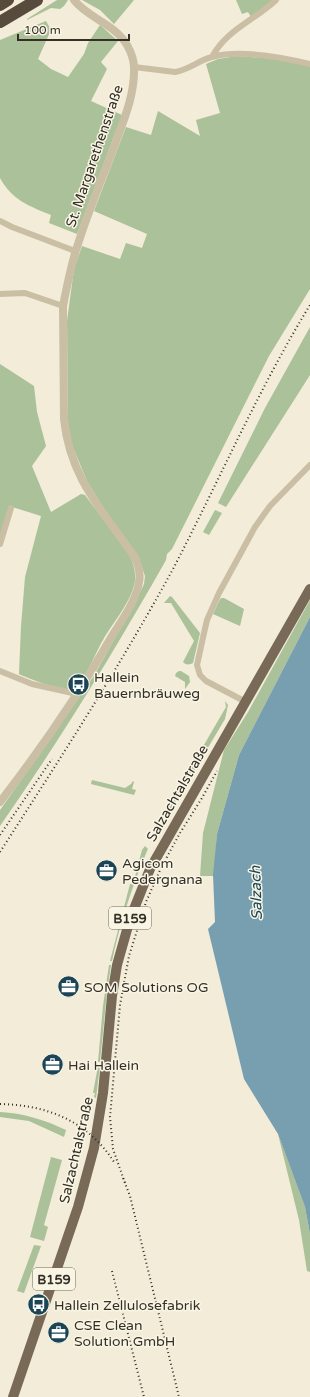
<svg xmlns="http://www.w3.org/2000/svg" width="310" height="1397" font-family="'Varela Round',sans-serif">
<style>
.green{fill:#aac199}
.water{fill:#779faf}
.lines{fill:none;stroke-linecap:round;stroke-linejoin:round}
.minor{stroke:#cabfa5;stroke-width:6}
.tertiary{stroke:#cabfa5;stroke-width:8}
.primary{stroke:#786a57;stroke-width:10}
.motorway{stroke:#564b3d;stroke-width:12}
.rail{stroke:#352f26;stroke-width:2;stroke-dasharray:1 3;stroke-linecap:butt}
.labels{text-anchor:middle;stroke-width:3;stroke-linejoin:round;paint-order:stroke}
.shield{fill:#f9f5e5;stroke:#706a5f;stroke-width:1}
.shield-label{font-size:13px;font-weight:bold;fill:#352f26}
.street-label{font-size:14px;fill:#352f26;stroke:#f9f5e5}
.poi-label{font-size:14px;fill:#352f26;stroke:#f9f5e5;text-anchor:start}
.water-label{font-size:15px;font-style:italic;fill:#1b4557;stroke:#f9f5e5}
</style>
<rect width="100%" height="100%" fill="#f2ecd9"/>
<!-- green -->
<path class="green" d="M57,0H68L64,6L60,9L51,8L27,20V19Z
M82,0H134L114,24L100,10Z
M236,0H274L251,17L248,12L242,14Z
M46,21L51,30L38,59L51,69L68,77L84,54L88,43L100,25L118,41L101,62L107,69L91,101L122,115L77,234L49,223L51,215C29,206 12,200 0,178V40Z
M237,56L289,60L310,65V289L269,356L172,549L167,554L166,560C114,652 60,740 0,826V810L49,741L93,677L136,601L144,584L145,576L139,558L110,519L87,481L72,445L68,423L67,321L74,269L82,246L120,259L126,243L142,248L147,234L94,211L126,127L151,135L158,111L200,136L196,120L220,113L206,64L218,59Z
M310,327V375L226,507L218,503L265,408Z
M0,364L34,386L37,412L46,446L32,466L51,512L81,494L85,495L130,555C133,564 136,572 135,581C131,603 113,622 103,640C96,651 84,685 72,689C61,691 29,679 19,674L21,626L25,577L41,516L9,506L0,536Z
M215,510L222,513L209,535L203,532Z
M170,596L172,597L200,633L193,663C190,665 185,665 183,662L194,641L171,603H164Z
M222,598H224L244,609L240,626L213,614L220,599Z
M310,600V617L239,755L217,834L214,876H200L203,833L224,750L248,712Z
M179,671H181L189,676L190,682L185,689V682L175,676L176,673Z
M225,701L228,705L225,719L168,815L172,800L226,707Z
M92,780L125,788L131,784L133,781L134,782L132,789L136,790L134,795L91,784Z
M145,846L148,849L147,851C132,887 120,923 112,961H110L130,884H133L142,850Z
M109,965H111L107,992L100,1062H98L103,1006Z
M98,1066H100L96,1098L94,1097L95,1093H93Z
M0,1112C23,1113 45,1120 66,1130L64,1137L29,1121L0,1117Z
M278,1134L305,1207L310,1234V1272L307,1271L299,1220Z
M51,1157L62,1160L44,1225L48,1227L44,1241L30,1237Z
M34,1245L41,1246L24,1293L17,1291Z"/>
<!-- water -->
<path class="water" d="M310,617V1234L305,1207L278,1134L244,1079L208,929L215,922L213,875L217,834L239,755Z"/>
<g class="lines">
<!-- minor -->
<path class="minor" d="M212,57C226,30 255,20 276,0
M134,67L175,72C189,70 199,60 212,57C241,49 281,57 310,64
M0,221L12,227L75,251
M0,294L25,293L63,306
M0,544L11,508
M0,671L32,684L77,694
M246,702L206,681L200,675L197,665L204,633L207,620L219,593L255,527L270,506L310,465"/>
<!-- tertiary -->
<path class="tertiary" d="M0,802C41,749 79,694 112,636C122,620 136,601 139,582C141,573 138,564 134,556C102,510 70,478 64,419L63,306C67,286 71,264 78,244C88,212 102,179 114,147C123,122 135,95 134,68C134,60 131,52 127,45C115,24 88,18 74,0"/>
<!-- primary -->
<path class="primary" d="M13,1397L78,1207L94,1148L103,1093L112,996L117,965L130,919L150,869L310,589"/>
<!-- motorway -->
<path class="motorway" d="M0,5L8,0
M0,22L37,0"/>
<!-- rail -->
<path class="rail" d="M0,835L52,759
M0,852C60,759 120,666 173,569C219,481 258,390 310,305
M0,1104C47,1105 88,1121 114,1162
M123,1178L130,1196L179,1397
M125,1183L113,1149L110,1117L120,1005L129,956L146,902L161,868L180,833L202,798L217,771
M112,1271L144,1397"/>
</g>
<!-- icons -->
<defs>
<symbol id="bus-disc" viewBox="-11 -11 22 22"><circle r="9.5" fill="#1b4557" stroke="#f9f5e5"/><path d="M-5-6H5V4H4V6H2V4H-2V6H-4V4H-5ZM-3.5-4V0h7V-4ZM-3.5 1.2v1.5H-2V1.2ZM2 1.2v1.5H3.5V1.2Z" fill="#fff"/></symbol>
<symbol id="office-disc" viewBox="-11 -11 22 22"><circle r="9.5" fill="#1b4557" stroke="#f9f5e5"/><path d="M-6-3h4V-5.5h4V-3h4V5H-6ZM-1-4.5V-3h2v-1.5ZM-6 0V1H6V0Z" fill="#fff"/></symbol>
</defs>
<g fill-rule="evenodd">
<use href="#bus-disc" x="66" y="672" width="25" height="25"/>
<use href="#office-disc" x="94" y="858" width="25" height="25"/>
<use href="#office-disc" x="56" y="974" width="25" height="25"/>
<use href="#office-disc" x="40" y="1052" width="25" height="25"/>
<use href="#bus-disc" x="26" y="1292" width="25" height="25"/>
<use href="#office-disc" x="46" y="1320" width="25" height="25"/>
</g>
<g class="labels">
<!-- shield labels -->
<g class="shield">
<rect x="109" y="907" width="42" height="22" rx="3"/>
<rect x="33" y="1268" width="42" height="22" rx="3"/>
</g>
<g class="shield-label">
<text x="130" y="923">B159</text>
<text x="54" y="1284">B159</text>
</g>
<!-- street labels -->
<g class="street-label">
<text transform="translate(94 156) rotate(-71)" y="5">St. Margarethenstraße</text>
<text transform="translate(177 793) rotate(-60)" y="5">Salzachtalstraße</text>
<text transform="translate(76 1150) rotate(-77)" y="5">Salzachtalstraße</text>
</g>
<!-- poi labels -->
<g class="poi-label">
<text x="94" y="682">Hallein<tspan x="94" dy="16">Bauernbräuweg</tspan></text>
<text x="122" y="868">Agicom<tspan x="122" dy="16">Pedergnana</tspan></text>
<text x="84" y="992">SOM Solutions OG</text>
<text x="68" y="1070">Hai Hallein</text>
<text x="54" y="1310">Hallein Zellulosefabrik</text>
<text x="74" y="1330">CSE Clean<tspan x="74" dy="16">Solution GmbH</tspan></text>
</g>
<!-- water labels -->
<g class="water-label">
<text transform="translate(256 893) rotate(-92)" y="5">Salzach</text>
</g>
</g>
<!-- scale -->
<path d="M18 34v6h111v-6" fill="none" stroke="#352f26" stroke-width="2"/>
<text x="24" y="34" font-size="12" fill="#352f26" stroke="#f9f5e5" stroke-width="3" paint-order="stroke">100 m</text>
</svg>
